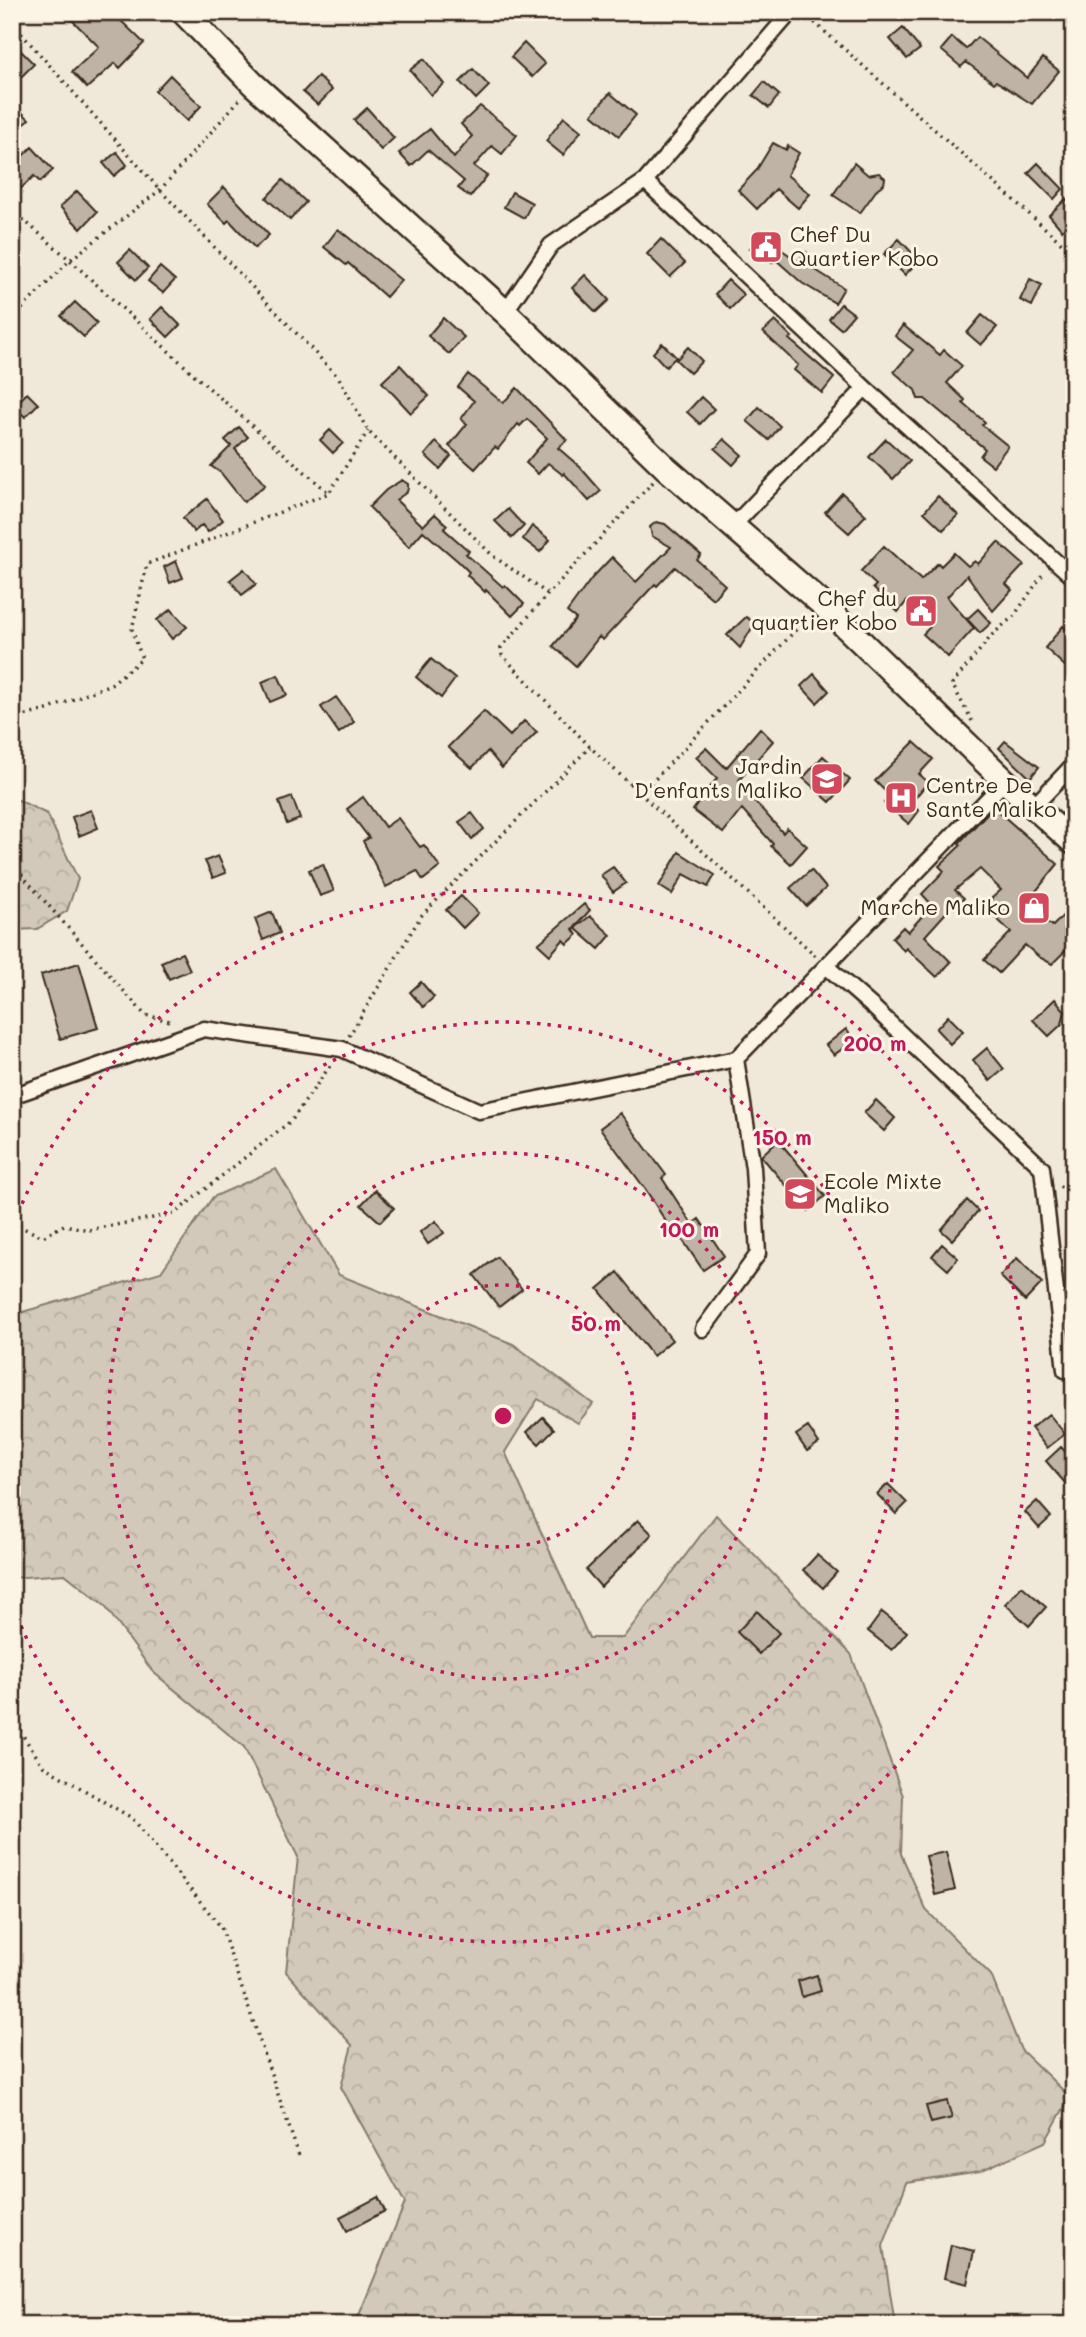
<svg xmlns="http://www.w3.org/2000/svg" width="1086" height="2337" font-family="Mali,sans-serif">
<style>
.forest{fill:url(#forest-crowns);stroke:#867a6c;stroke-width:2}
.building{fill:#beb3a4;stroke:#3b2a1e;stroke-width:2}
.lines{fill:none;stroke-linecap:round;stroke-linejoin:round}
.minor-casing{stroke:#3b2a1e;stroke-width:19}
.primary-casing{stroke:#3b2a1e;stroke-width:28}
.path{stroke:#3b2a1e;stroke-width:3.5;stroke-dasharray:2 5;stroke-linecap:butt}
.minor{stroke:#fcf5e5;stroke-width:14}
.primary{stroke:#fcf5e5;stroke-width:23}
.ring{fill:none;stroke:#c2185b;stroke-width:3.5;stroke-dasharray:3.5 7}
.labels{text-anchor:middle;stroke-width:6;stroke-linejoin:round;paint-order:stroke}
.poi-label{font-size:21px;fill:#3b2a1e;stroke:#fcf5e5;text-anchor:start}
.centre{fill:#c2185b;stroke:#fcf5e5;stroke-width:3.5}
.ring-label{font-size:21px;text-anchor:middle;font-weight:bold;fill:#c2185b;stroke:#fcf5e5;stroke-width:6;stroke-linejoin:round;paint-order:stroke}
</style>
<defs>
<pattern id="forest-crowns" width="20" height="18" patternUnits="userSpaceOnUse" patternTransform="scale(1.75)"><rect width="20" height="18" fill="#d2c9ba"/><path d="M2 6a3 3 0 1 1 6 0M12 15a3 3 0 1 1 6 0" fill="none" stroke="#b5ad9f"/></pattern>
</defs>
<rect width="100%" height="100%" fill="#f0e9d9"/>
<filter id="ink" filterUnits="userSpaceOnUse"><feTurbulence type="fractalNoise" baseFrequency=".0143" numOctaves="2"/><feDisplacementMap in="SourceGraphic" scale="14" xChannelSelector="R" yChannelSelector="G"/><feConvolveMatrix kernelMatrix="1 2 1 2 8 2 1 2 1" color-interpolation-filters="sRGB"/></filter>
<g filter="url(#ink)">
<!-- forest -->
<path class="forest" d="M12,797L47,814L78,879L67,911L37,929L12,930Z
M276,1169L339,1275L513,1344L593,1404L578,1423L538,1399L505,1452L589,1638H623L716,1515L851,1654L903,1796L901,1854L926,1910L991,1975L1021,2050L1070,2097L1045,2142L980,2171L907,2182L883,2246L895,2325H355L405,2203L341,2087L352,2045L286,1972L298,1857L244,1747L153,1672L104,1605L65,1574L12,1578V1315L161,1272L213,1197Z"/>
<!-- building -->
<path class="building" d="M64,12H112L144,43L120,68L115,63L87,88L72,72L99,47Z
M903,28L920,49L907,59L890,39Z
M952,37L966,49L977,37L1027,78L1043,58L1059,71L1032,104L996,81L994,83L966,62L961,67L941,50Z
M524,43L545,64L532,77L511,57Z
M19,49L34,64L12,86V56Z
M424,59L444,84L431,95L410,70Z
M473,69L489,86L476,99L460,82Z
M170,75L201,106L187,121L155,91Z
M318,76L332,90L318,105L303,92Z
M764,82L779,95L769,108L753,95Z
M610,93L636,115L619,136L592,114Z
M12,103L29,119L12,137Z
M480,106L517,135L502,154L492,146L474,166L487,176L470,197L458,188L464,181L428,150L411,166L399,153L430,129L454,158L472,136L461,124Z
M367,108L394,138L381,150L354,120Z
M564,117L581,131L563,155L546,141Z
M773,143L786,150L788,146L799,153L787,175L810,194L798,208L776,189L757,209L738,190L756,171Z
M32,147L53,170L40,182L34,176L12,197V166Z
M117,152L127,165L114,176L103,163Z
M854,163L868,175L879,173L885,178L884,184L878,188L860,213L833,195Z
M1038,163L1063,189L1054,199L1028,173Z
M283,180L306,202L290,220L266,198Z
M224,187L269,235L255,248L229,220L226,223L207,204Z
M77,191L97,212L81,229L60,207Z
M512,192L532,203L524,218L504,207Z
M1066,199L1074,208V219L1062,230L1049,215Z
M338,229L401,280L386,297L348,263L346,265L324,247Z
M760,235L798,261L806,252L819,265L814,269L844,288L835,303L802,283L775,259L772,263L750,248Z
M661,239L685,263L670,277L647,254Z
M899,239L919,260L905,275L884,254Z
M130,250L148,268L136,280L118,262Z
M160,267L175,280L163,293L148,281Z
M585,275L609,300L596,312L572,288Z
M1030,279L1042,285L1032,306L1020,300Z
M728,280L744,295L730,309L715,294Z
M75,302L97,323L84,337L61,316Z
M841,304L854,314L841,329L829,319Z
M162,307L180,325L168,337L150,319Z
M982,315L997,327L981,345L967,333Z
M443,318L464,337L449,354L428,336Z
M775,321L792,337L789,339L834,378L822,393L794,370L798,365L763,332Z
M903,325L940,355L944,350L962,366L947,383L965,400L963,403L985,422L982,425L1008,446L993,466L980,456L985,449L925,399H918L915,390L894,372L913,350L895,336Z
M662,343L676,357L666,367L653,353Z
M688,347L702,361L690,373L676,360Z
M400,365L429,396L411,413L382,382Z
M468,374L503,403L517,388L567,440L558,448L580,467L601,491L589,501L564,473L563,475L548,463L538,474L526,463L547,438L527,419L520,426L518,424L498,449L495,447L475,469L449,446L467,424L461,419L474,401L458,387Z
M27,393L38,404L25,417L14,406Z
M701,397L714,409L700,424L687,412Z
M759,407L780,426L769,440L747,421Z
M239,427L248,437L235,449L265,485L244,502L221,473L211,466L231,446L225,440Z
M330,430L343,443L333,453L320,440Z
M724,439L742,455L733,465L715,449Z
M886,439L910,461L893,479L869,457Z
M436,442L451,456L440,469L425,455Z
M402,480L408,484V488L407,492L396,500L423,526L435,514L447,525L444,529L469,551L466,554L503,587L505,585L524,604L512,616L486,590L485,592L467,575L469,572L459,562L423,531L409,547L369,507L386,490Z
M842,493L866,515L849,533L825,512Z
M938,496L958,515L943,530L924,512Z
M207,499L223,520L208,532L202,525L194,532L183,518Z
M508,509L524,526L512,538L495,521Z
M656,522L665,524L701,555L697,560L725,585L713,599L675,567L657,586L655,584L603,640L599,637L576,666L553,646L576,619L567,612L592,578L612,557L636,582L671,547L652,536L650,527Z
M532,526L550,540L540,552L523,539Z
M998,542L1024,565L1006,584L1012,590L993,611L967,575L947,597L974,628L948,657L923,634L930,627L907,601L898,612L873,588L876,585L861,571L884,546L921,580L938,563L941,566L954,553L968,566L975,561L978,564Z
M176,561L183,578L170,583L164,567Z
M244,569L256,584L242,595L230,580Z
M171,609L187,627L172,639L157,620Z
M978,609L991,623L980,633L967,619Z
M746,617L755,623L740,648L727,635Z
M1063,626L1074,636V660L1067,668L1045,648Z
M431,659L455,679L441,698L416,677Z
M814,674L829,691L817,703L801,686Z
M278,675L287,695L270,702L262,682Z
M336,697L354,722L339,733L321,707Z
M484,711L510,736L524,721L537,732L502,768L488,751L472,768L448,747Z
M760,728L773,741L739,780L743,784L741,786L783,833L787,828L807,846L791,864L771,846L773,844L742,809L723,833L693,810L717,778L696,757L706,748L726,768Z
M1005,741L1039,767L1030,778L999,748Z
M914,742L933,759L919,774L928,782L910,804L919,811L909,824L884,803L890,796L875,781Z
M823,756L850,780L830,802L803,778Z
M292,797L300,819L287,824L279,802Z
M363,797L385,827L398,818L420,847L424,845L440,867L423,880L417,871L386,887L363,841L369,838L347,809Z
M993,807L1058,864L1023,907L1053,926L1074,904V942L1052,964L1039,957L1025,945L999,973L984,960L1011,932L983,906L1001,890L980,869L955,890L964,898L954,908L952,906L925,936L951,962L937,977L906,948L904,951L892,938L903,927L908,932L932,905L922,894L944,871L939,866L961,845L959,843Z
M91,810L98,828L79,836L72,817Z
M472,813L484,829L472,839L459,822Z
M679,852L715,875L708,887L684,874L672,894L659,886Z
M218,856L226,873L213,878L205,861Z
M323,864L334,891L320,896L309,870Z
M613,867L626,883L613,892L601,875Z
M811,870L826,888L806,906L790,888Z
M461,896L478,913L463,928L446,910Z
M584,904L590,910L573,929L577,935L567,944L563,940L550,955L538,944Z
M272,912L280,933L263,940L255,919Z
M590,916L611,935L599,949L575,928Z
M182,953L190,970L169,979L161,962Z
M79,963L98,1028L60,1039L41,975Z
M421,982L434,997L423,1007L410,992Z
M1055,999L1065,1011L1062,1024L1049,1036L1033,1020Z
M948,1016L963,1031L950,1044L936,1029Z
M846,1029L854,1040L834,1055L826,1045Z
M987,1048L1004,1069L990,1081L973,1060Z
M876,1100L895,1118L884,1131L864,1113Z
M620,1113L666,1175L662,1178L692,1224L699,1219L724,1256L703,1270L673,1226L670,1228L646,1190L600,1128Z
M778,1140L825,1196L808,1211L761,1156Z
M375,1190L394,1208L380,1222L361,1205Z
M967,1200L978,1211L952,1240L941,1230Z
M436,1221L444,1233L428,1244L420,1232Z
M942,1244L958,1258L948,1270L932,1256Z
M497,1257L522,1289L499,1307L474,1275Z
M1017,1258L1042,1283L1025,1301L1000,1276Z
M618,1272L672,1340L653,1356L598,1289Z
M1049,1414L1065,1434L1047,1448L1031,1428Z
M543,1417L554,1429L539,1444L527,1432Z
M808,1427L819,1443L807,1451L796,1435Z
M1061,1447L1074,1461V1477L1066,1484L1046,1461Z
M888,1484L907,1503L896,1514L877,1494Z
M1037,1501L1051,1517L1039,1528L1025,1512Z
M638,1520L652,1534L601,1587L586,1570Z
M817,1555L837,1572L823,1588L803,1570Z
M1022,1586L1046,1607L1029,1626L1005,1604Z
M757,1611L779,1633L759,1654L737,1632Z
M882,1612L907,1632L892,1650L868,1631Z
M946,1852L955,1890L935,1895L926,1856Z
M817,1975L821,1991L802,1997L798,1981Z
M947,2101L952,2118L931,2123L926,2106Z
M378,2197L385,2211L347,2231L340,2217Z
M951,2245L974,2251L967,2284L944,2278Z"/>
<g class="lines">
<defs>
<path id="minor" d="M645,181L865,388L1074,578
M505,312L551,245L645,181L791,12
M733,526L865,388
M1033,807L1074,764
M826,966L874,1008L1042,1168L1065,1370
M12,1096L204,1029L342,1049L479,1111L736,1059L1005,781
M703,1329L758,1254L753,1168L736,1059"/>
<path id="primary" d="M183,12L253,84L505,312L666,468L821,603L1005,781L1074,843"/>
</defs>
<!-- minor casing -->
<use href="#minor" class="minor-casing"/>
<!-- primary casing -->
<use href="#primary" class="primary-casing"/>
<!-- path -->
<path class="path" d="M804,13L1074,254
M12,23L160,190L339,378L368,431L493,556L548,594
M12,210L70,260L201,381L329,493
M12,319L70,260L160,190L240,99
M653,482L548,594L501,648L502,655L590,747L817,957
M12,719L47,710L111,684L142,659L132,629L147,564L329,493L368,431
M972,721L952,684L993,634L1014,616L1045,571
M641,794L807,618
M12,864L145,1015L174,1022
M349,1036L421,916L590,747
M1060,1186L1074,1199
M12,1223L43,1237L64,1225L89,1230L174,1214L292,1120L332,1063
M12,1719L43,1766L132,1818L221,1927L299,2156"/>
<!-- minor -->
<use href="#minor" class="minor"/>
<!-- primary -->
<use href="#primary" class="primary"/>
</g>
</g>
<!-- distance rings -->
<g class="ring">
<circle cx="503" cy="1416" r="131"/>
<circle cx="503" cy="1416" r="263"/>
<circle cx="503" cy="1416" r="394"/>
<path d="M14 1223A526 526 0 1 1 14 1609"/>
</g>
<!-- icons -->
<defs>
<symbol id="civic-square" viewBox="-11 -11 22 22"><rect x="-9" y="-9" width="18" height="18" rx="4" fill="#d1495b" stroke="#fcf5e5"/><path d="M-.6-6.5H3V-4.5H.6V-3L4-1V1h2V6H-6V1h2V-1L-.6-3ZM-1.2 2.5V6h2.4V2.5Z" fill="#fff"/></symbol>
<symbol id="school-square" viewBox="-11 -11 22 22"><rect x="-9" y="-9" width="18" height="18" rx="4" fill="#d1495b" stroke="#fcf5e5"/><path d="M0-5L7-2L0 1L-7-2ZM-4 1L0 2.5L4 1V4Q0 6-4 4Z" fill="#fff"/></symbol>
<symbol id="hospital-square" viewBox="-11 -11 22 22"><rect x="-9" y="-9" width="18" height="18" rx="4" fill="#d1495b" stroke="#fcf5e5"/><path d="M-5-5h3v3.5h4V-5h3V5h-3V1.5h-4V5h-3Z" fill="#fff"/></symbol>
<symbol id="shop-square" viewBox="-11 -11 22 22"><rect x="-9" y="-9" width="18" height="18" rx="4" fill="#d1495b" stroke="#fcf5e5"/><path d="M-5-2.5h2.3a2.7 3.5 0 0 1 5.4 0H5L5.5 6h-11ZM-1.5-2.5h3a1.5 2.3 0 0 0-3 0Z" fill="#fff"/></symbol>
</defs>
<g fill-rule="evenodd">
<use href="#civic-square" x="747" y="228" width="38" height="38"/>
<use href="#civic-square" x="902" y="592" width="38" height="38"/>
<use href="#school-square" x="808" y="760" width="38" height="38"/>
<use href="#hospital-square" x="882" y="779" width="38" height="38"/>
<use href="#shop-square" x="1015" y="889" width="38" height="38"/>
<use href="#school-square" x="781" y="1175" width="38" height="38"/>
</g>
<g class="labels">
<!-- poi labels -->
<g class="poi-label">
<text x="790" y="242">Chef Du<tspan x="790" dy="24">Quartier Kobo</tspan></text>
<text x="897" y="606" text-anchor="end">Chef du<tspan x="897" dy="24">quartier Kobo</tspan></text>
<text x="802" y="774" text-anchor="end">Jardin<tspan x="802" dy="24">D'enfants Maliko</tspan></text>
<text x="926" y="793">Centre De<tspan x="926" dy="24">Sante Maliko</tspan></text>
<text x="1010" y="915" text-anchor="end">Marche Maliko</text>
<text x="824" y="1189">Ecole Mixte<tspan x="824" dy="24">Maliko</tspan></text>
</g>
</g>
<circle cx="503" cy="1416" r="10" class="centre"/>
<g class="ring-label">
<text x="875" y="1051">200 m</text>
<text x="782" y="1145">150 m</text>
<text x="689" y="1237">100 m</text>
<text x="596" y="1331">50 m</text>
</g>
<!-- margin -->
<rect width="1086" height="2337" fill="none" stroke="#fcf5e5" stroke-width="42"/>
<rect x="21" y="21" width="1044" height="2295" fill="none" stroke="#3b2a1e" stroke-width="2.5" filter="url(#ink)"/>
</svg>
